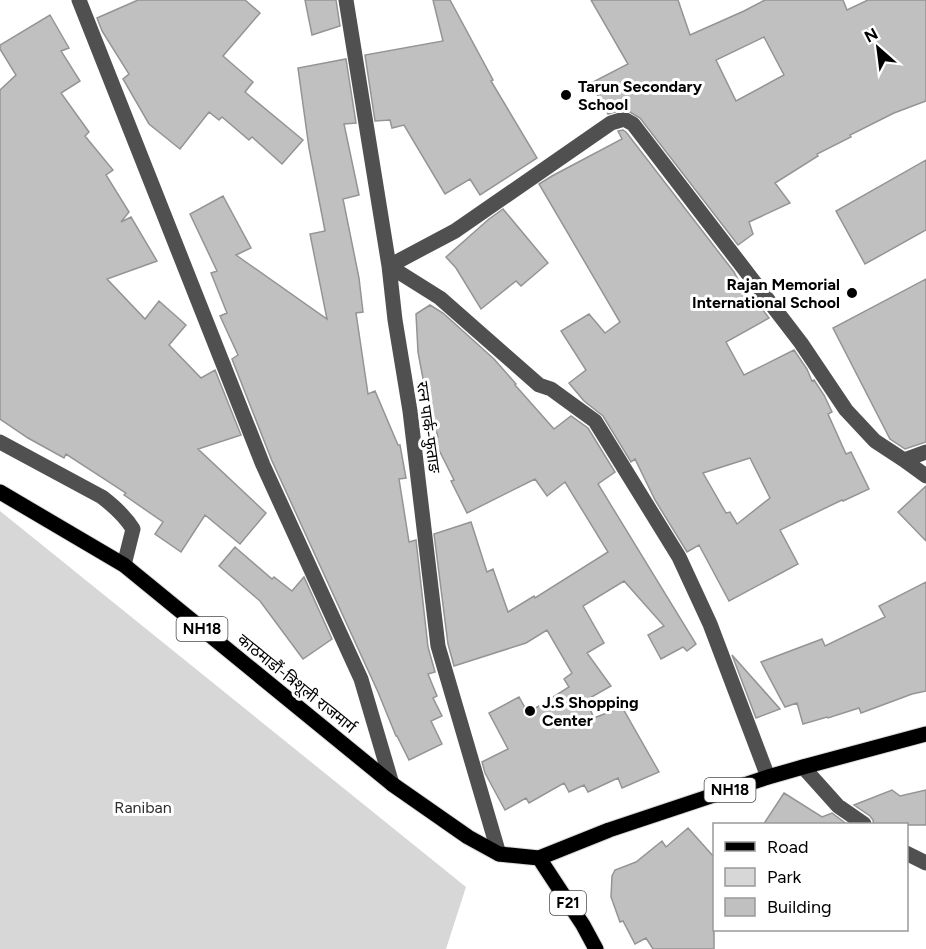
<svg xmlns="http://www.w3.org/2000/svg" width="926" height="949" font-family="Figtree,'Noto Sans Devanagari',sans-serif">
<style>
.green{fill:#d7d7d7}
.building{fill:#c0c0c0;stroke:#949494;stroke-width:1.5;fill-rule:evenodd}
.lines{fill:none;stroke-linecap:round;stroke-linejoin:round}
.major-casing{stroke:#dbdbdb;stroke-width:17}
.minor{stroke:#505050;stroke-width:15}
.major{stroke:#000;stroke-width:15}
.poi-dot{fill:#000;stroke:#fff;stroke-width:2}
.labels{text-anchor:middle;stroke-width:6;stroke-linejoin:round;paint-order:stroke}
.shield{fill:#fff;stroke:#4c4c4c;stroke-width:1.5}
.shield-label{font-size:15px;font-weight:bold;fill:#000}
.poi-label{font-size:16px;font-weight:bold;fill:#000;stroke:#fff;text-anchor:start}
.street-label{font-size:16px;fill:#000;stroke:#fff}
.park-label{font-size:16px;fill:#2e2e2e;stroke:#fff}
</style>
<rect width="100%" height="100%" fill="#fff"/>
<!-- green -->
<path class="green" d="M0,511L466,887L446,949H0Z"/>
<!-- building -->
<path class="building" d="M138,0H245L260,13L223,56L253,82L245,92L303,140L282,164L252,137L249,140L222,117L219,120L209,112L180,149L149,124L123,79L129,74L102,31L97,18Z
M305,0H336L340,26L312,35Z
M433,0H450L493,80L491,81L537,158L480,195L470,179L445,194L404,125L392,128L390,120L375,121L365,55L443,41Z
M591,0H678L690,35L744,11L765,0H843L847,10L868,0H926V101L894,113L850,135L851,137L817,154L818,156L775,183L790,203L749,222L753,234L738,245L640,118L625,109L608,114L591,83L628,64ZM764,37L784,75L736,101L716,60Z
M50,15L69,48L61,51L80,81L61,93L89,132L85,136L113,170L106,175L129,212L121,222L131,217L157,261L107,279L145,319L159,301L186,325L169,345L201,378L215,370L241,435L198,449L266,513L240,544L205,515L181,552L155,534L163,522L124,495L126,493L66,454L64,458L28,438L0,419V90L16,75L0,49V45Z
M346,59L356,123L344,124L359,195L343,199L359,278L363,312L356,313L368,394L375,391L398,445H400L406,478L399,479L409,542L416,540L428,647L435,672L428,674L437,696L433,698L442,716L431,721L442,744L409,760L397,736H396L378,692L272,461L232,359L238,355L220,316L227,313L211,273L217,271L190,214L223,196L251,248L236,255L327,319L310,234L325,231L309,148L298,68Z
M623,130L626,132L734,272L748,298L752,296L769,318L726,342L744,375L794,350L807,369L812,381L814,380L824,395L832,412L828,414L846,454L851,452L869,489L843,501L842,500L780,530L798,564L729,601L699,545L687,552L655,500L635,459L631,462L603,416L584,401L569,383L586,370L561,331L589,314L605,333L620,322L539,184L552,176L622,139L618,131ZM750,458L770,498L737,524L730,512L726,513L703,473Z
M926,160V230L865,264L836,211Z
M503,209L548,263L521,286L516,281L481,309L456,268L446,257L489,219Z
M926,279V442L905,449L890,439L833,328Z
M430,305L443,313L494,359L516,384L515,385L554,429L571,416L588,428L615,472L598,484L696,644L687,651L683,647L661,659L648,635L664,626L624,581L583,606L604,643L587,653L611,686L586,700L594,718L622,707L659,772L622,788L618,778L588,792L584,785L569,792L564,783L529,803L526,798L505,810L485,773L482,762L508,749L489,713L519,697L528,713L569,687L564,679L572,673L547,630L526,643L454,666L448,644L434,534L471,522L487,572L493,569L508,612L534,596L535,598L608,552L565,482L547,496L535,479L467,513L451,481L454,480L433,438L438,437L424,384L418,352L416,314Z
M926,486V541L898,512Z
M235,547L272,579L274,577L292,591L304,577L332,639L303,659L260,601L219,566Z
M926,582V691L912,694L861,713L859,708L828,718L827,717L803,724L797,703L785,707L761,662L822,639L825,646L885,617L879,606Z
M732,655L780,709L756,718Z
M892,790L900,796L926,790V825H874L873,820L870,816L854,805Z
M784,793L822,817L832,813L848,825H763Z
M688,828L714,857V949H653L646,938L635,944L623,921L620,922L611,897L612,876L615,870L636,862L662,841L666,847Z"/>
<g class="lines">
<defs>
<path id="major" d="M0,492L124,565L392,784L468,837L499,854L539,858L609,830L768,777L803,767L926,734
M539,858L583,925L596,949"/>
</defs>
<!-- major casing -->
<use href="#major" class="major-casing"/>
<!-- minor -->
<path class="minor" d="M79,0L263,465L361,679L392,784
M346,0L389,266L395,320L410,411L438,646L499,854
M0,442L102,497C115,507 125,516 133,529L124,565
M904,460L926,452
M803,767L838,806L864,824
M768,777L710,624L679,557L595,421L551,389L539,385L440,298L389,266L455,231L611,123L624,119L633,124L801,343L846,410L875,441L904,460L926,476
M906,853L926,863"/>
<!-- major -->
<use href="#major" class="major"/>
</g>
<!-- markers -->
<g class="poi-dot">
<circle cx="566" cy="95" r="6"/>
<circle cx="852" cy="293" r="6"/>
<circle cx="530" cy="711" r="6"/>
</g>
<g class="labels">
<!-- shield labels -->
<g class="shield">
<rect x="176.5" y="617" width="51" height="24" rx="4.5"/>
<rect x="704.5" y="778" width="51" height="24" rx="4.5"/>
<rect x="550" y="891" width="36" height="24" rx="4.5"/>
</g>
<g class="shield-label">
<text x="202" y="634">NH18</text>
<text x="730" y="795">NH18</text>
<text x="568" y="908">F21</text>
</g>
<!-- poi labels -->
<g class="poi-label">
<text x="578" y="92">Tarun Secondary<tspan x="578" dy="18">School</tspan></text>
<text x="840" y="290" text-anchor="end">Rajan Memorial<tspan x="840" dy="18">International School</tspan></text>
<text x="542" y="708">J.S Shopping<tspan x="542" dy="18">Center</tspan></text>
</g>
<!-- street labels -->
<g class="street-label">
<text transform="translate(429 427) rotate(82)" y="6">रत्न पार्क-फुताङ</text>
<text transform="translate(297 683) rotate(39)" y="6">काठमाडौं-त्रिशूली राजमार्ग</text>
</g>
<!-- park labels -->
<g class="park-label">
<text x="143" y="813">Raniban</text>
</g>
</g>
<!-- legend -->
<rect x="713" y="823" width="195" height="108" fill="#ffffff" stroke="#999999" stroke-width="1.5"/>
<rect x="725" y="842" width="30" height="9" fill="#000000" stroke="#999999" stroke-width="1.5"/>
<text x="767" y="853" font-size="18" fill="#000000">Road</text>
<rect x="725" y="868" width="30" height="18" fill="#d7d7d7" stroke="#999999" stroke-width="1.5"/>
<text x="767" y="883" font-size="18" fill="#000000">Park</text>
<rect x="725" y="898" width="30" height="18" fill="#c0c0c0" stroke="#999999" stroke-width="1.5"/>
<text x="767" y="913" font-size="18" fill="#000000">Building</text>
<!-- north arrow -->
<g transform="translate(878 48) rotate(332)" stroke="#ffffff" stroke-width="4.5" paint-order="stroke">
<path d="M0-4.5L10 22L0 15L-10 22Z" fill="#000000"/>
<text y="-9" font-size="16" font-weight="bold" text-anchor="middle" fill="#000000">N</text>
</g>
</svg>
